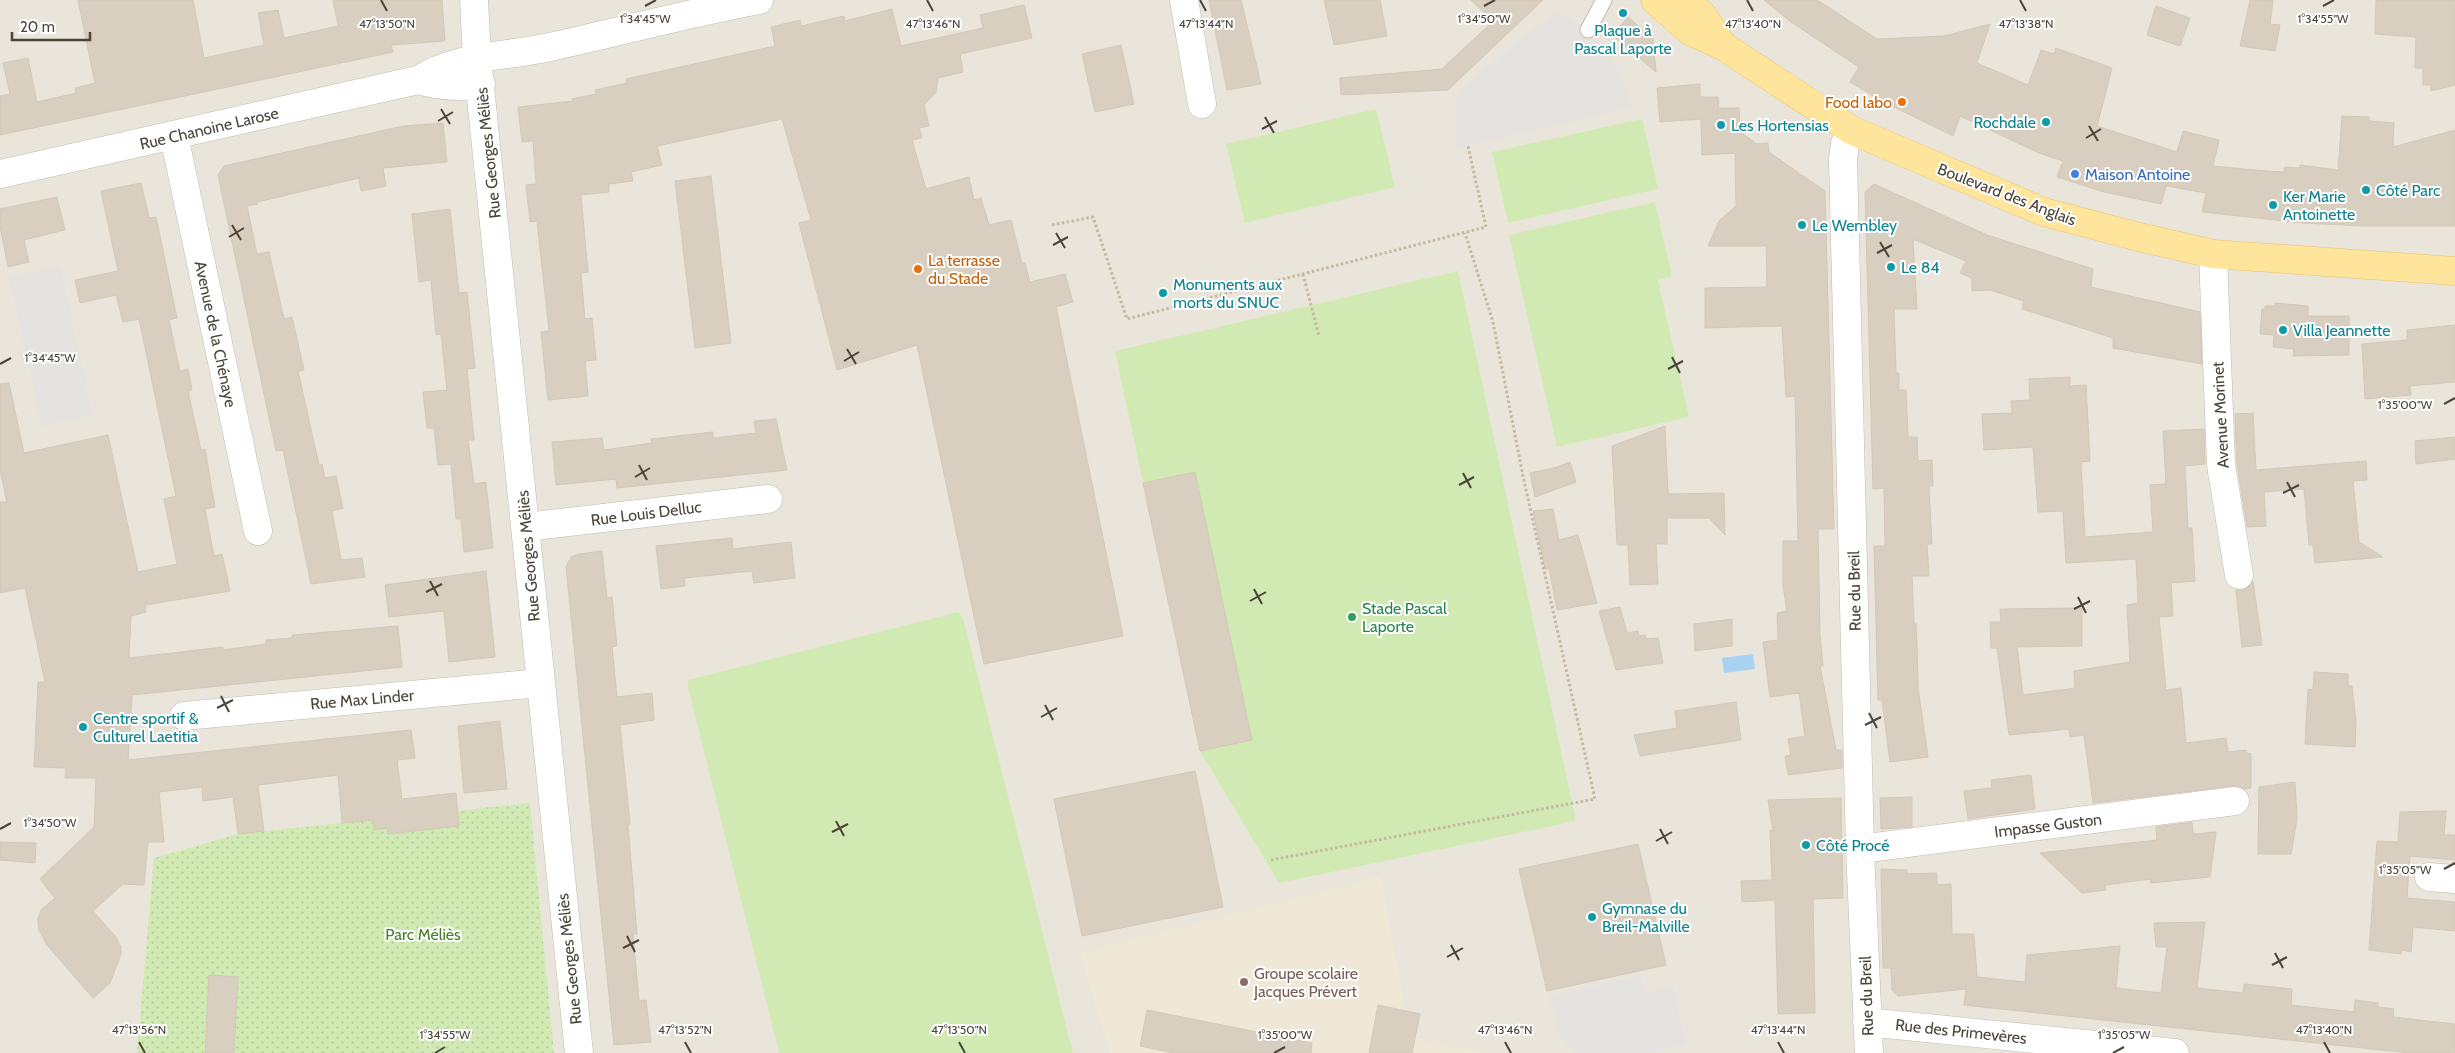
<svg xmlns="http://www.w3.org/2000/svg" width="2455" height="1053" font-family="Cabin,sans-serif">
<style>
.residential{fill:#eae5da}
.education{fill:#efe8d6}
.grass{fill:#d1eab4}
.park{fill:url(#park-dots)}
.parking{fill:#e5e3e0}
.water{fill:#a8d2f2}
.building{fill:#d8cfc1;stroke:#d3c8b4}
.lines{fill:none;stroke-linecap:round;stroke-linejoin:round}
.service-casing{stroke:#c2bbae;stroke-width:17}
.minor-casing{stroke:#c2bbae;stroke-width:29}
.primary-casing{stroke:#e7c469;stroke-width:29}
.path{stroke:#c4b89f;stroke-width:3;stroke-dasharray:2.5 2.5;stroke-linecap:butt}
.service{stroke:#fff;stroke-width:15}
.minor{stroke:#fff;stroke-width:28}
.primary{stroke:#ffe59c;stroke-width:28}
.ticks{fill:none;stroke:#4b4439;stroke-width:2}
.culture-dot{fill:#0f9aa8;stroke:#fff;stroke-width:2}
.food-dot{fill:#e8710a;stroke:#fff;stroke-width:2}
.shop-dot{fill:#3f7fe0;stroke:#fff;stroke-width:2}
.leisure-dot{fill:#2e9e5b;stroke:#fff;stroke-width:2}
.education-dot{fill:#8d6e63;stroke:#fff;stroke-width:2}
.labels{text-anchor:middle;stroke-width:4;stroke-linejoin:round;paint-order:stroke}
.culture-label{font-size:16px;fill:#0d838f;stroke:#fff;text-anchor:start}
.food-label{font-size:16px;fill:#c56008;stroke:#fff;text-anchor:end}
.street-label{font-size:16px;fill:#4b4439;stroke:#fff}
.shop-label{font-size:16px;fill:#366cbe;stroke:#fff;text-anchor:start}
.leisure-label{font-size:16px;fill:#27864d;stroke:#fff;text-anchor:start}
.park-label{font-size:16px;fill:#487f29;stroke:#fff}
.education-label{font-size:16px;fill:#785e54;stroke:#fff;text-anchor:start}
.ticks-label{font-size:12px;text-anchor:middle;fill:#4b4439;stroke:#fff;stroke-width:4;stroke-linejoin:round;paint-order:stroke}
</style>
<defs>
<pattern id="park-dots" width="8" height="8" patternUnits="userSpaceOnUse" patternTransform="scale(1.25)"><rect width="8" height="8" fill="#d1eab4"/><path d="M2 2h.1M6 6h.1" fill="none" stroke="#b5ca9c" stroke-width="1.8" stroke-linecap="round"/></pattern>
</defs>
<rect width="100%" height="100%" fill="#f6f3ec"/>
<!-- residential -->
<path class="residential" d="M0,0H2455V1053H0Z"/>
<!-- education -->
<path class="education" d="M1381,877L1405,1010L1420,1014L1415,1038L1485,1053H1110L1080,953Z"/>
<!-- grass -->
<path class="grass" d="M1376,109L1395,187L1245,223L1226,144Z
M1642,119L1658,189L1508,223L1492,152Z
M1655,202L1672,277L1658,280L1689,417L1557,447L1509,235Z
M1458,271L1576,821L1279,883L1200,751L1115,351Z
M958,612L963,618L1073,1053H779L688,687V680Z"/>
<!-- park -->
<path class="park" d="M530,803L554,1053H137L154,858L238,834Z"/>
<!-- parking -->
<path class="parking" d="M1556,12L1604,42L1634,107L1455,149L1457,91Z
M60,266L93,415L42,426L9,277Z
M1641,975L1644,994L1673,986L1686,1045L1639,1053H1576L1559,1035L1549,996Z"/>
<!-- water -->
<path class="water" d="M1753,654L1755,669L1724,673L1722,658Z"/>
<!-- building -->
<path class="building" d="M78,0H193L204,58L264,45L258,13L278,10L284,38L338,26L333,0H442L445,41L391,45L393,52L0,135V96L10,94L3,63L28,58L37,102L76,93L75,88L95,83Z
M1209,0H1241L1261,84L1227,90Z
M1324,0H1380L1387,36L1334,45Z
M1471,0H1543L1448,90L1341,95L1340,78L1442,69L1493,21Z
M1764,0H1817L1877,39L1944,36L1990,24L1977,63L2028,85L2041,50L2054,54L2056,48L2112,68L2097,126L2177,152L2183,131L2219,140L2213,166L2266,171L2284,172L2285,167L2300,168V165L2338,170L2342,116L2369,117V121L2394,123L2393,147L2455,130V226H2365L2303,223L2202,212L2206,193L2166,186L2161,204L2104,192L2057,177L2063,161L2039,153L1960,116L1953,136L1880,100L1850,82L1859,67L1791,22Z
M2250,0H2273L2270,24L2280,25L2275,51L2240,46Z
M2376,0H2455V85L2431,91V85H2423V68H2415L2416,37L2375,34Z
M1024,5L1032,38L960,54L963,72L938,78L936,92L924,105L929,126L919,128L922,138L912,140L926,189L969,177L974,200L981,198L989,225L1011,220L1022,263H1025L1030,282L1065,274L1073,302L1056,307L1123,636L984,664L917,345L837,370L799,223L811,220L782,119L657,146L662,165L631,172L633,181L609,184V192L581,195L588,272L581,273L585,319L592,318L596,360L585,361L588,396L548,400L541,332L549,331L537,221L530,222L526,185L536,184L533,141L522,142L518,107L573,101L572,99L596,94L595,90L627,83L626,79L775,46L771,27L800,20L801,26L844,16L845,21L892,9L901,46L983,28L980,15Z
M2156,6L2190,18L2180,46L2147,35Z
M1628,17L1653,39L1656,72L1612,35Z
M1121,45L1134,104L1095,112L1082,54Z
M1700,84V97H1718L1719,108H1739L1740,132L1757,144L1768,143L1769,152L1799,173V175H1802L1825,191L1834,529H1818L1820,634L1823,666H1820L1836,750H1842V768L1788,775L1785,756L1791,755L1788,739L1805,736L1799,693L1770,697L1763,642L1778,640L1777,613L1787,611L1783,586V541H1798L1795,396L1786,397L1782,326L1705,328V288L1767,287L1766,246H1708L1719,221L1736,206L1735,153L1702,155L1701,119L1660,122L1657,88Z
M443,123L447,162L383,168L386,186L361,191L359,178L257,202L258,204L247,206L257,254L269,252L284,319L292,317L304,370L298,371L319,465L322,464L325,478L336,476L343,508L332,511L341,560L362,558L365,577L311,584L283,450L276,451L218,175L224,166L403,126Z
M711,176L731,343L695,348L675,181Z
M141,183L149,218L156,217L177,318L169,320L180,371L188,369L192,390L188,391L201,450L205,449L215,507L205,509L214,556L222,554L230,591L145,605L146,612L131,616L129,658L223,647V650L266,644V640L292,638V635L398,626L402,667L132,695L128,760L411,730L415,758L397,760L402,799L456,793L459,826L388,834L387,828L374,830V820L342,823L338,775L258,785L264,831L238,834L233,797L203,801L202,787L159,792L164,842H148L144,885L123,884L93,911L115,936L121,947V954L110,983L93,998L47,945L39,930L38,919L41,910L55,898L40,879L94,827L96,778H65L66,768L34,767L38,682H45L25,588L0,593V502H7L0,470V384L9,383L24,453L108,435L138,572L177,564L164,499L176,496L139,319L123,322L116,295L80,303L75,280L118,271L101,191Z
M1874,184L1987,235L2093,269L2091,287L2200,312L2202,364L2113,348V338L2022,309L2024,301L1990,290L1972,291V278L1960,273L1966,261L1913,239L1917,309H1894L1896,373H1899V390H1906L1908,437H1917L1918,461L1932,460L1933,486H1929L1932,544H1927L1929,576H1912L1914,623H1916L1917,646L1918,688L1928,757L1890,762L1882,700H1878L1874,546H1885L1884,488L1873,489L1865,192Z
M57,197L65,230L24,240L29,262L8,267L0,226V209Z
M450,209L459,293L467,292L475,368L467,369L474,440H468L474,484L486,482L493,548L464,552L461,519H456L451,464L438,465L434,428H427L423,392L447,390L441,334L436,335L431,280L419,282L412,214Z
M2275,303L2308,306V316H2349V355L2293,356L2294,349L2273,347L2274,335L2260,334L2262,309H2265V306H2275Z
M2455,325V382L2410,386L2411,395L2365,399L2362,344L2407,340V330Z
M2070,377V386L2086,385L2090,461L2081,462L2085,537L2153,532L2150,485L2166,484L2163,431L2204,429L2205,464L2185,466L2188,528H2192L2195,581L2171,583L2173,616L2159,617L2166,690L2181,688L2186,743L2226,738L2228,752L2246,750V753L2251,754V788L2244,789L2233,786L2093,803L2084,735L2070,737L2069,729L2009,735L1997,648H1991L1990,622H2001L2000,609L2082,608V646L2017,647L2023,695L2075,688L2074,671L2130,662L2127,605L2138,603L2136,559L2066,563L2063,511L2038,512L2033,447L1984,450L1982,414L2012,413L2011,401L2030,400L2029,379Z
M2253,413L2256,470L2366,461L2367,480L2353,481L2359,542L2383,557L2315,563L2313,545H2309L2304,489L2264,492L2266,526L2247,527L2237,463L2235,414Z
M776,419L787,470L617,488L616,479L556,485L552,442L602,438L604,450L652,443L651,439L713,432V438L756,433L754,421Z
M1665,426L1668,494L1724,493L1725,535L1709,518H1667V544H1656L1658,584L1630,585L1628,545H1617L1612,446Z
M2455,437V459L2416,464L2415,441Z
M1570,462L1576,482L1535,497L1530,473L1554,468Z
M1195,472L1252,740L1200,751L1143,483Z
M1553,509L1559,540L1578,535L1597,603L1557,610L1549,568L1545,569L1533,511Z
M732,538L733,549L791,542L795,578L754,583L752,571L684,578L685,586L661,589L656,546Z
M602,551L607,598L612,597L617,646L612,647L617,697L652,693L654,720L620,725L630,824L628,825L637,934H633L639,1001L646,1000L651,1042L614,1045L566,567L571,557L579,554Z
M486,571L495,657L449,662L444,611L389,617L385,585Z
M2253,581L2262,645L2242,647L2236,590L2248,587Z
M1620,607L1627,633L1638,631L1639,636L1645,635L1646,639L1658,638L1663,663L1616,670L1599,611Z
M1732,619V646L1695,651L1694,624Z
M2314,672L2348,674V686H2352L2356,722L2355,747L2305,744L2308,689L2313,690Z
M1736,702L1741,740L1640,756L1634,735L1677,728L1675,711Z
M500,721L507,789L464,793L458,726Z
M1195,771L1223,907L1082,936L1054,799Z
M2031,775L2035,809L1968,819L1964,791L1992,788L1991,780Z
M2295,782L2297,819L2291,854H2258L2259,787Z
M1912,797V827L1881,829L1880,798Z
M1841,798L1843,898L1813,899L1815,1013L1778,1014L1775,900L1742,902L1741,881L1772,880L1770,830L1773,831L1768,800Z
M2446,811L2444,835H2455V860L2410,856L2407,898L2455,902V931L2413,927L2411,952L2401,950V954L2369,950L2377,841L2398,842L2400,812Z
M2192,822L2193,834L2216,832L2210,877L2151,883L2150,879L2105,885L2106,890L2082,893L2040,853L2157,840L2156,827Z
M0,842L36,843L35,863L0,860Z
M1638,844L1666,965L1547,991L1519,869Z
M1881,869L1907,870V874L1937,873V885L1951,884L1952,934H1974L1977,977L2025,982L2027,955L2120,946L2116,988L2161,993L2167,947H2156L2154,923L2205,922L2197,988L2243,993L2244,984L2292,989L2291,1005L2354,1012L2355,1000L2378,1003V1007L2394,1009L2393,1017L2455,1024V1053H2409L1964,1005L1966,989L1898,996L1892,990L1891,968H1883Z
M209,975L238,977L234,1053H205Z
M1378,1005L1420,1014L1412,1053H1369Z
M1147,1010L1312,1043L1311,1053H1173L1140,1046Z"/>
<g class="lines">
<defs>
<path id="service" d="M1588,30L1604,0"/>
<path id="minor" d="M474,0L477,58L579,1053
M1184,0L1202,104
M418,80C439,86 459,88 481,84
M1851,130L1845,144L1843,159L1860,849L1869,1053
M174,136L258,531
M0,174L418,80C458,55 505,57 550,47C619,32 689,13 759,0
M2213,254L2221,465L2239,575
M525,527L768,499
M184,716L541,683
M1860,849L2235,801
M2429,877L2455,879
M1867,1022L2175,1053"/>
<path id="primary" d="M1655,0L1690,31L1723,46L1851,130L2044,212L2139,237L2213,254L2455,271
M1685,0L1703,16L1723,46"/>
</defs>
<!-- service casing -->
<use href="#service" class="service-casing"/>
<!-- minor casing -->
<use href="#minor" class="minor-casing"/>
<!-- primary casing -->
<use href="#primary" class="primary-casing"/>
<!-- path -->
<path class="path" d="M1052,225L1093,217L1127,319L1486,227L1468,146
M1303,274L1319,336
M1271,860L1595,799L1523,476L1493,322L1465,233"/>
<!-- service -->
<use href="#service" class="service"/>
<!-- minor -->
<use href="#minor" class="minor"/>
<!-- primary -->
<use href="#primary" class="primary"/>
</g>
<!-- ticks -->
<path class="ticks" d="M381,0L387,11M927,0L933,11M1200,0L1206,11M1747,0L1753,11M2020,0L2026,11M645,6L656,0M1484,6L1495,0M2323,6L2334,0M441,109L450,124M1265,117L1274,133M438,121L453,112M2089,126L2098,141M1262,129L1277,121M2086,138L2101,129M232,225L241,240M1056,233L1065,248M229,237L244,228M1880,242L1889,257M1053,245L1068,237M1877,253L1892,245M847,349L856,364M1672,357L1680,373M844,361L859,352M0,364L11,358M1668,369L1683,361M2444,404L2455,398M639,465L647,480M1463,473L1471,488M635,477L650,468M2287,482L2295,497M1459,485L1474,477M2283,493L2299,485M430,581L438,596M1254,589L1262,604M426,592L442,584M2078,597L2086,613M1250,601L1266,592M2074,609L2090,601M221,696L229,712M1045,705L1053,720M217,708L233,700M1869,713L1877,728M1041,717L1057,708M1865,725L1881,717M836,821L844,836M0,829L11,823M1660,829L1668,844M832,832L848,824M1656,841L1672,832M2444,869L2455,863M627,936L635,952M1451,945L1459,960M623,948L639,940M2275,953L2283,968M1447,957L1463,948M2272,965L2287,957M139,1042L145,1053M685,1042L691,1053M959,1042L965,1053M1505,1042L1511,1053M1778,1042L1784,1053M2324,1042L2330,1053M435,1053L445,1047M1274,1053L1285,1047M2113,1053L2124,1047"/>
<!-- markers -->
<g class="culture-dot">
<circle cx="1623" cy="13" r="5"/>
<circle cx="2046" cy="122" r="5"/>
<circle cx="1721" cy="125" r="5"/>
<circle cx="2366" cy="190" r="5"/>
<circle cx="2273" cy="205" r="5"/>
<circle cx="1802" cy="225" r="5"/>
<circle cx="1891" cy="267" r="5"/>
<circle cx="1163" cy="293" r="5"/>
<circle cx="2283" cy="330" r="5"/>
<circle cx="83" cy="727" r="5"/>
<circle cx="1806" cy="845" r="5"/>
<circle cx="1592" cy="917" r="5"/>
</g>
<g class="food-dot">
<circle cx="1902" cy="102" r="5"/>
<circle cx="918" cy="269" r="5"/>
</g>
<circle class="shop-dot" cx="2075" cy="174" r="5"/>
<circle class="leisure-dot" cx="1352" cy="617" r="5"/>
<circle class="education-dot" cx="1244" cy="982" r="5"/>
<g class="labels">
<!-- culture labels -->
<g class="culture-label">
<text x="1623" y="36" text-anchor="middle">Plaque à<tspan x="1623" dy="18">Pascal Laporte</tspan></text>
<text x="2036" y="128" text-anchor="end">Rochdale</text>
<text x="1731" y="131">Les Hortensias</text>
<text x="2376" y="196">Côté Parc</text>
<text x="2283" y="202">Ker Marie<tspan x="2283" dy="18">Antoinette</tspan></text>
<text x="1812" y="231">Le Wembley</text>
<text x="1901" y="273">Le 84</text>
<text x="1173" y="290">Monuments aux<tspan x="1173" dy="18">morts du SNUC</tspan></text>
<text x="2293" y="336">Villa Jeannette</text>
<text x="93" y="724">Centre sportif &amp;<tspan x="93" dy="18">Culturel Laetitia</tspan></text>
<text x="1816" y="851">Côté Procé</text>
<text x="1602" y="914">Gymnase du<tspan x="1602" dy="18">Breil-Malville</tspan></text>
</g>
<!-- food labels -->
<g class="food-label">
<text x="1892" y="108">Food labo</text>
<text x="928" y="266" text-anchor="start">La terrasse<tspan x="928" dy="18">du Stade</tspan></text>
</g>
<!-- street labels -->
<g class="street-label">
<text transform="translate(209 128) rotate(-13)" y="6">Rue Chanoine Larose</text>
<text transform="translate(488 153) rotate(-96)" y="6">Rue Georges Méliès</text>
<text transform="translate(2007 194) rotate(21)" y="6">Boulevard des Anglais</text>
<text transform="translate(216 334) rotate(78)" y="6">Avenue de la Chénaye</text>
<text transform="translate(2220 415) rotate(-93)" y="6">Avenue Morinet</text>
<text transform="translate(646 513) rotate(-7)" y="6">Rue Louis Delluc</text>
<text transform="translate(528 556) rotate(-95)" y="6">Rue Georges Méliès</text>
<text transform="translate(1854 591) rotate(-91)" y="6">Rue du Breil</text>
<text transform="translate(362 699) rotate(-5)" y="6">Rue Max Linder</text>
<text transform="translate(2048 825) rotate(-7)" y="6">Impasse Guston</text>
<text transform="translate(569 959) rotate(-96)" y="6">Rue Georges Méliès</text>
<text transform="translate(1866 996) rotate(-92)" y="6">Rue du Breil</text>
<text transform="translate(1961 1031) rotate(6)" y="6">Rue des Primevères</text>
</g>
<!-- shop labels -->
<g class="shop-label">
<text x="2085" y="180">Maison Antoine</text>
</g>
<!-- leisure labels -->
<g class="leisure-label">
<text x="1362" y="614">Stade Pascal<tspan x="1362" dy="18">Laporte</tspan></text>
</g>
<!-- park labels -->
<g class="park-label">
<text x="423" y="940">Parc Méliès</text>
</g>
<!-- education labels -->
<g class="education-label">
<text x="1254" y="979">Groupe scolaire<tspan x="1254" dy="18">Jacques Prévert</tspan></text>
</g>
</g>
<g class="ticks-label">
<text x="645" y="23">1°34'45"W</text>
<text x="1484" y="23">1°34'50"W</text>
<text x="2323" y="23">1°34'55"W</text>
<text x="387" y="28">47°13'50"N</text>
<text x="933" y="28">47°13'46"N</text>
<text x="1206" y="28">47°13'44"N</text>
<text x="1753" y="28">47°13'40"N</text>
<text x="2026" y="28">47°13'38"N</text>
<text x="50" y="362">1°34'45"W</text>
<text x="2405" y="409">1°35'00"W</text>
<text x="50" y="827">1°34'50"W</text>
<text x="2405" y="874">1°35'05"W</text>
<text x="139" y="1034">47°13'56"N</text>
<text x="685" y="1034">47°13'52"N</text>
<text x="959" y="1034">47°13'50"N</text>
<text x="1505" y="1034">47°13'46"N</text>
<text x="1778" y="1034">47°13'44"N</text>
<text x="2324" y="1034">47°13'40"N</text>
<text x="445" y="1039">1°34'55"W</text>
<text x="1285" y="1039">1°35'00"W</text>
<text x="2124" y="1039">1°35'05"W</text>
</g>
<!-- scale -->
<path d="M12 32v8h78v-8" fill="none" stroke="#4b4439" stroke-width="2.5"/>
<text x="20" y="32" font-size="15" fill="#4b4439" stroke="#ffffff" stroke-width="4" paint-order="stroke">20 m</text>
</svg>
